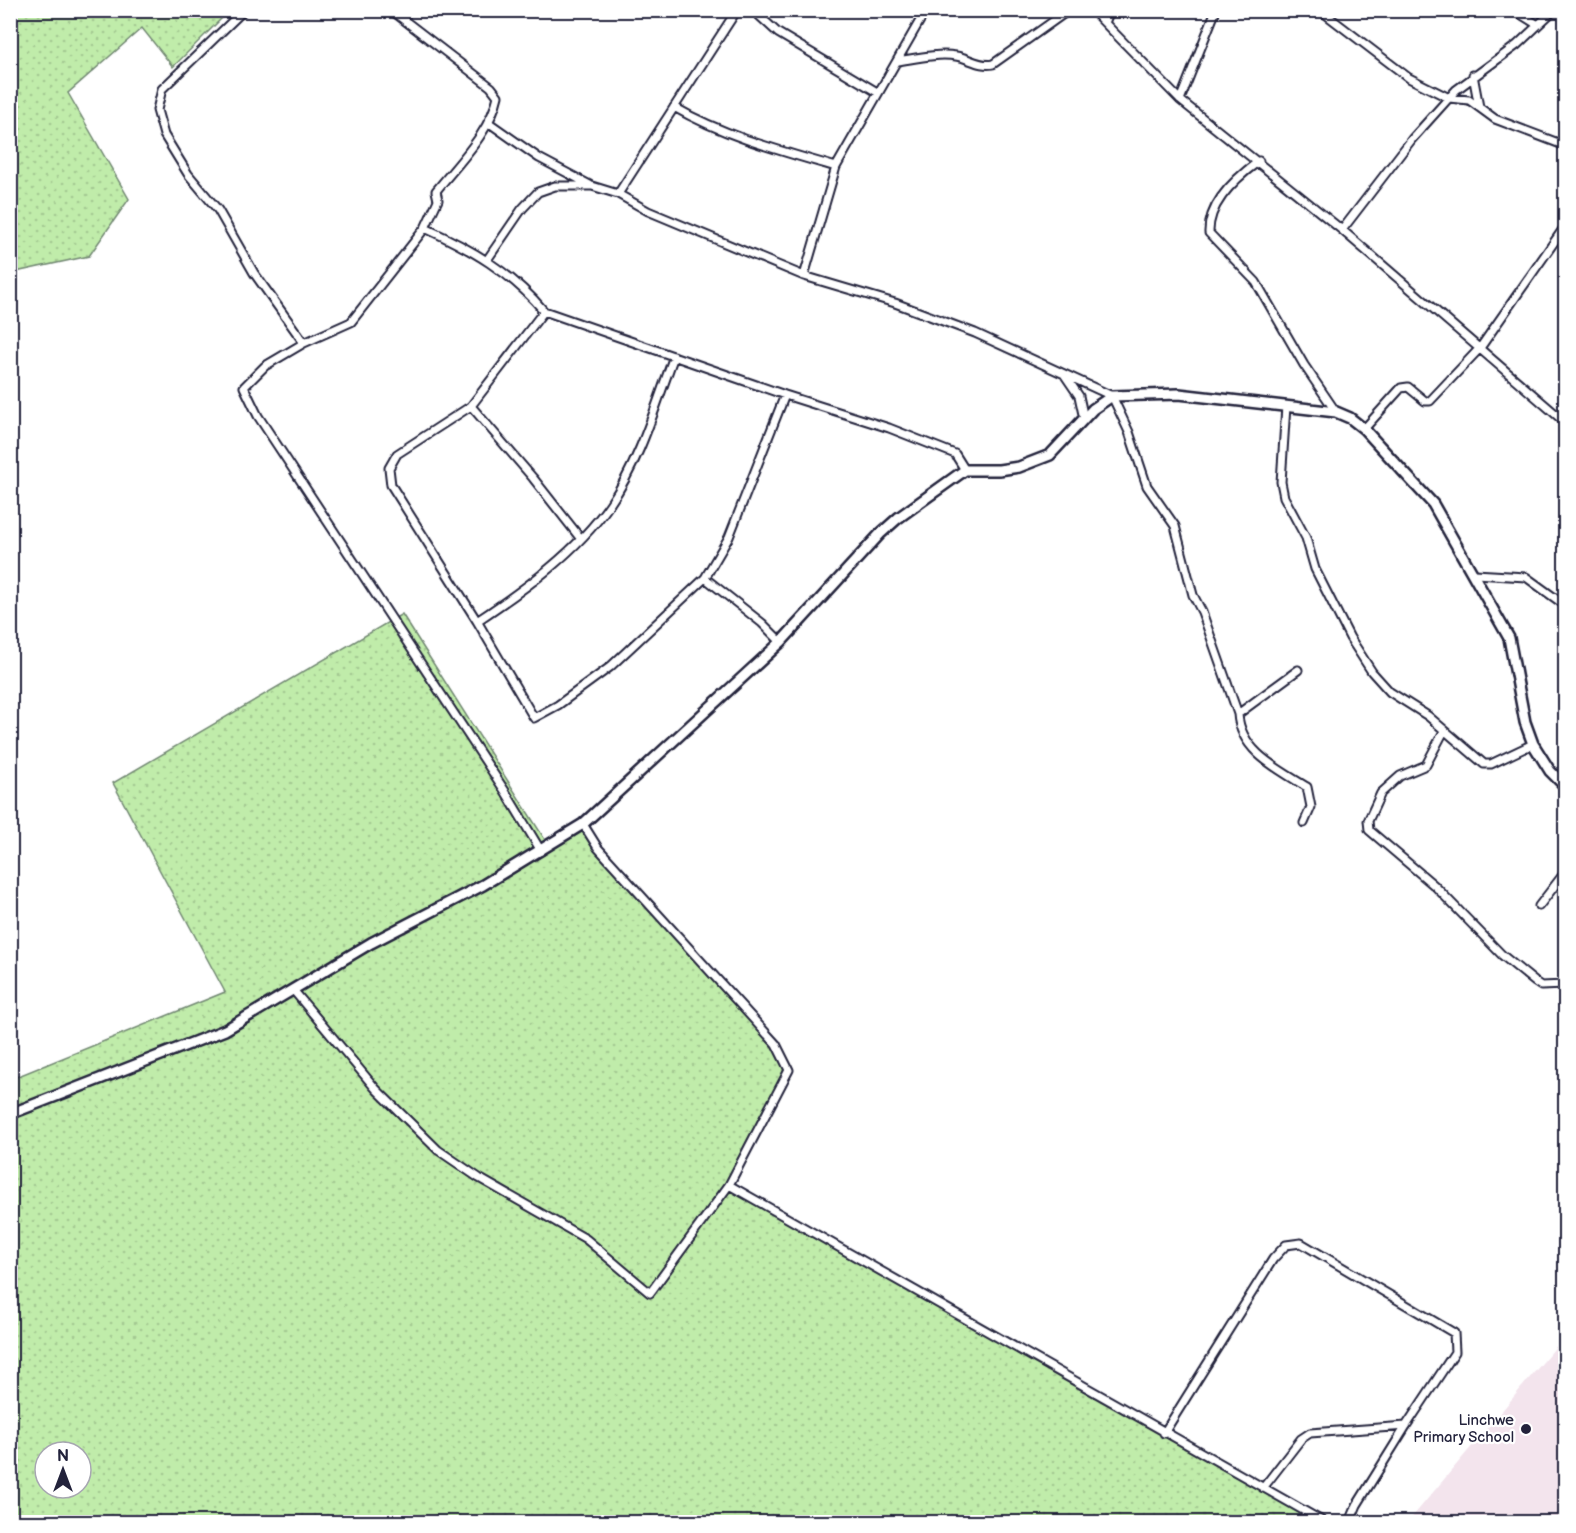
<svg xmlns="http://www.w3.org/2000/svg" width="1576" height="1533" font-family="'Balsamiq Sans',sans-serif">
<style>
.built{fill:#f3e4ed}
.grass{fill:url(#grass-dots);stroke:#718772;stroke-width:1.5;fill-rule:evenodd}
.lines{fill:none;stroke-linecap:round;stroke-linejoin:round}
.street-casing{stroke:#22223b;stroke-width:11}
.secondary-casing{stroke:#22223b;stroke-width:14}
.street{stroke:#fff;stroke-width:7}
.secondary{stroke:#fff;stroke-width:9}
.poi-dot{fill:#22223b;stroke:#fff;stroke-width:2}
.labels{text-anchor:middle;stroke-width:4.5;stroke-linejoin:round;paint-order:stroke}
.poi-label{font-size:15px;fill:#22223b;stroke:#fff;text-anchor:end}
</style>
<defs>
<pattern id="grass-dots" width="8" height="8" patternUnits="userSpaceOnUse" patternTransform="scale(1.5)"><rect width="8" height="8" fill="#c0ecaa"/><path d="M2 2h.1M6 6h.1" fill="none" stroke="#a5ca93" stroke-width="1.8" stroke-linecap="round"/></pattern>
</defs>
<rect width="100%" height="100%" fill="#fff"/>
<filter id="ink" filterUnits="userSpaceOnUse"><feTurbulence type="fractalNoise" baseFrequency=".0167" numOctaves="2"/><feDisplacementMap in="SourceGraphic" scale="12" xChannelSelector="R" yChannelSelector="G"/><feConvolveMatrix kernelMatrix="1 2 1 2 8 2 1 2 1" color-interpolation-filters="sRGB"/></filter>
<g filter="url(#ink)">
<!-- built -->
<path class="built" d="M1565,1336V1522H1408Z"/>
<!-- grass -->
<path class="grass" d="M11,10L229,11L173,67L142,28L68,93L129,199L89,256L11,273Z
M402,614L549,846L583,824L598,848L776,1044L789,1070L729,1184L1324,1522H11V1079L225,992L113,783ZM45,1452H81V1488H45Z"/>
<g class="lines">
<defs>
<path id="street" d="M244,10L162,89L157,110L164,135L188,174L218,210L254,273L304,343
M391,10L491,87L498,96C490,133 459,162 436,191L438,200L425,228L351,322L304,343L265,366L244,387L258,416L505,791L541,851
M753,10L778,33L877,92
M1092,10L1180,100L1342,230L1566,423
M1320,10L1409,78L1449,98L1469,100L1495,119L1566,146
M1514,10L1538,25
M1105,23L1110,10
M898,61C917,58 938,53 956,56C969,58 980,67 993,64L1069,10
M1473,75L1479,107
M1180,100L1216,10
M674,107C724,136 781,151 836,167
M488,122L539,158L590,185
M1259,161C1237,177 1208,203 1209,233L1256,282L1304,365L1336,412
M618,194L737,10
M425,228C471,249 511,272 544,311
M1342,230L1412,139L1456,90L1517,45L1554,10
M487,260L522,209L538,192L555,186H592L618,194L648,211L804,276L895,303L975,333L1112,396L1129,432L1147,486L1175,526L1193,595L1202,612L1238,714C1240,751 1278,769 1307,787L1311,807L1304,823
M804,276L836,167L926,10
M1064,374L1079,396L1084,419
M785,395L729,537L705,578L610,667L558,705L534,718L477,621L391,485L389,468L397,454L471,406L544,311L785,395L889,428L955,454L965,470
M471,406L533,478L581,539
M1286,406L1281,482L1284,497L1306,538L1315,569L1350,638L1372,672L1390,692L1428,716L1484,764H1491L1533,744
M1364,429L1401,388L1408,387L1425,401H1430L1480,348L1566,225
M1475,574L1526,577L1566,606
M705,578L762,623L781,642
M477,621C525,589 577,552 610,504C640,461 656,404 674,356
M1238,714L1298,670
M1444,731L1426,765L1400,776L1381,793L1368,821L1369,830L1435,886L1502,955L1535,982L1541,986L1566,985
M1539,906L1566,871
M294,991L376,1089L438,1150L479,1178L586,1239L650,1293L729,1185L789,1070L776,1044L598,848L583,824
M729,1185L1324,1522
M1164,1433L1273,1259L1286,1245L1301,1243L1454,1333L1455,1352L1406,1426L1310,1433L1301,1439L1263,1488
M1350,1522L1357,1505L1406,1426"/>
<path id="secondary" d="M10,1114L225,1030L371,943L483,885L583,824L781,642L880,534L898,518L965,470H999L1019,467L1050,455L1093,409L1112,396L1179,394L1336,412L1350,418L1364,429L1433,504L1509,638L1525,722L1533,744L1550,771L1566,787"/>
</defs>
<!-- street casing -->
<use href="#street" class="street-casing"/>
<!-- secondary casing -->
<use href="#secondary" class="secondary-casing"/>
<!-- street -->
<use href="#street" class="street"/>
<!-- secondary -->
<use href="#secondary" class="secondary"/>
</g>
</g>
<!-- markers -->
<circle class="poi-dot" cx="1526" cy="1429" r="6"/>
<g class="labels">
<!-- poi labels -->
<g class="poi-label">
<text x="1514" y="1425">Linchwe<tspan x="1514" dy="17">Primary School</tspan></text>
</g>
</g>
<!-- margin -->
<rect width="1576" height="1533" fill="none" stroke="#fff" stroke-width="36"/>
<rect x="18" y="18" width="1540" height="1497" fill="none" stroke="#22223b" stroke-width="2" filter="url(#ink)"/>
<!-- north arrow -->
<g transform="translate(63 1470)"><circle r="28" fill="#ffffff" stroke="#a7a7b1" stroke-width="1.5"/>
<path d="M0-4.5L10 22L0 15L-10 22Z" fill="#22223b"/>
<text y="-9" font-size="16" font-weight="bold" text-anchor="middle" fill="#22223b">N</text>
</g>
</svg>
